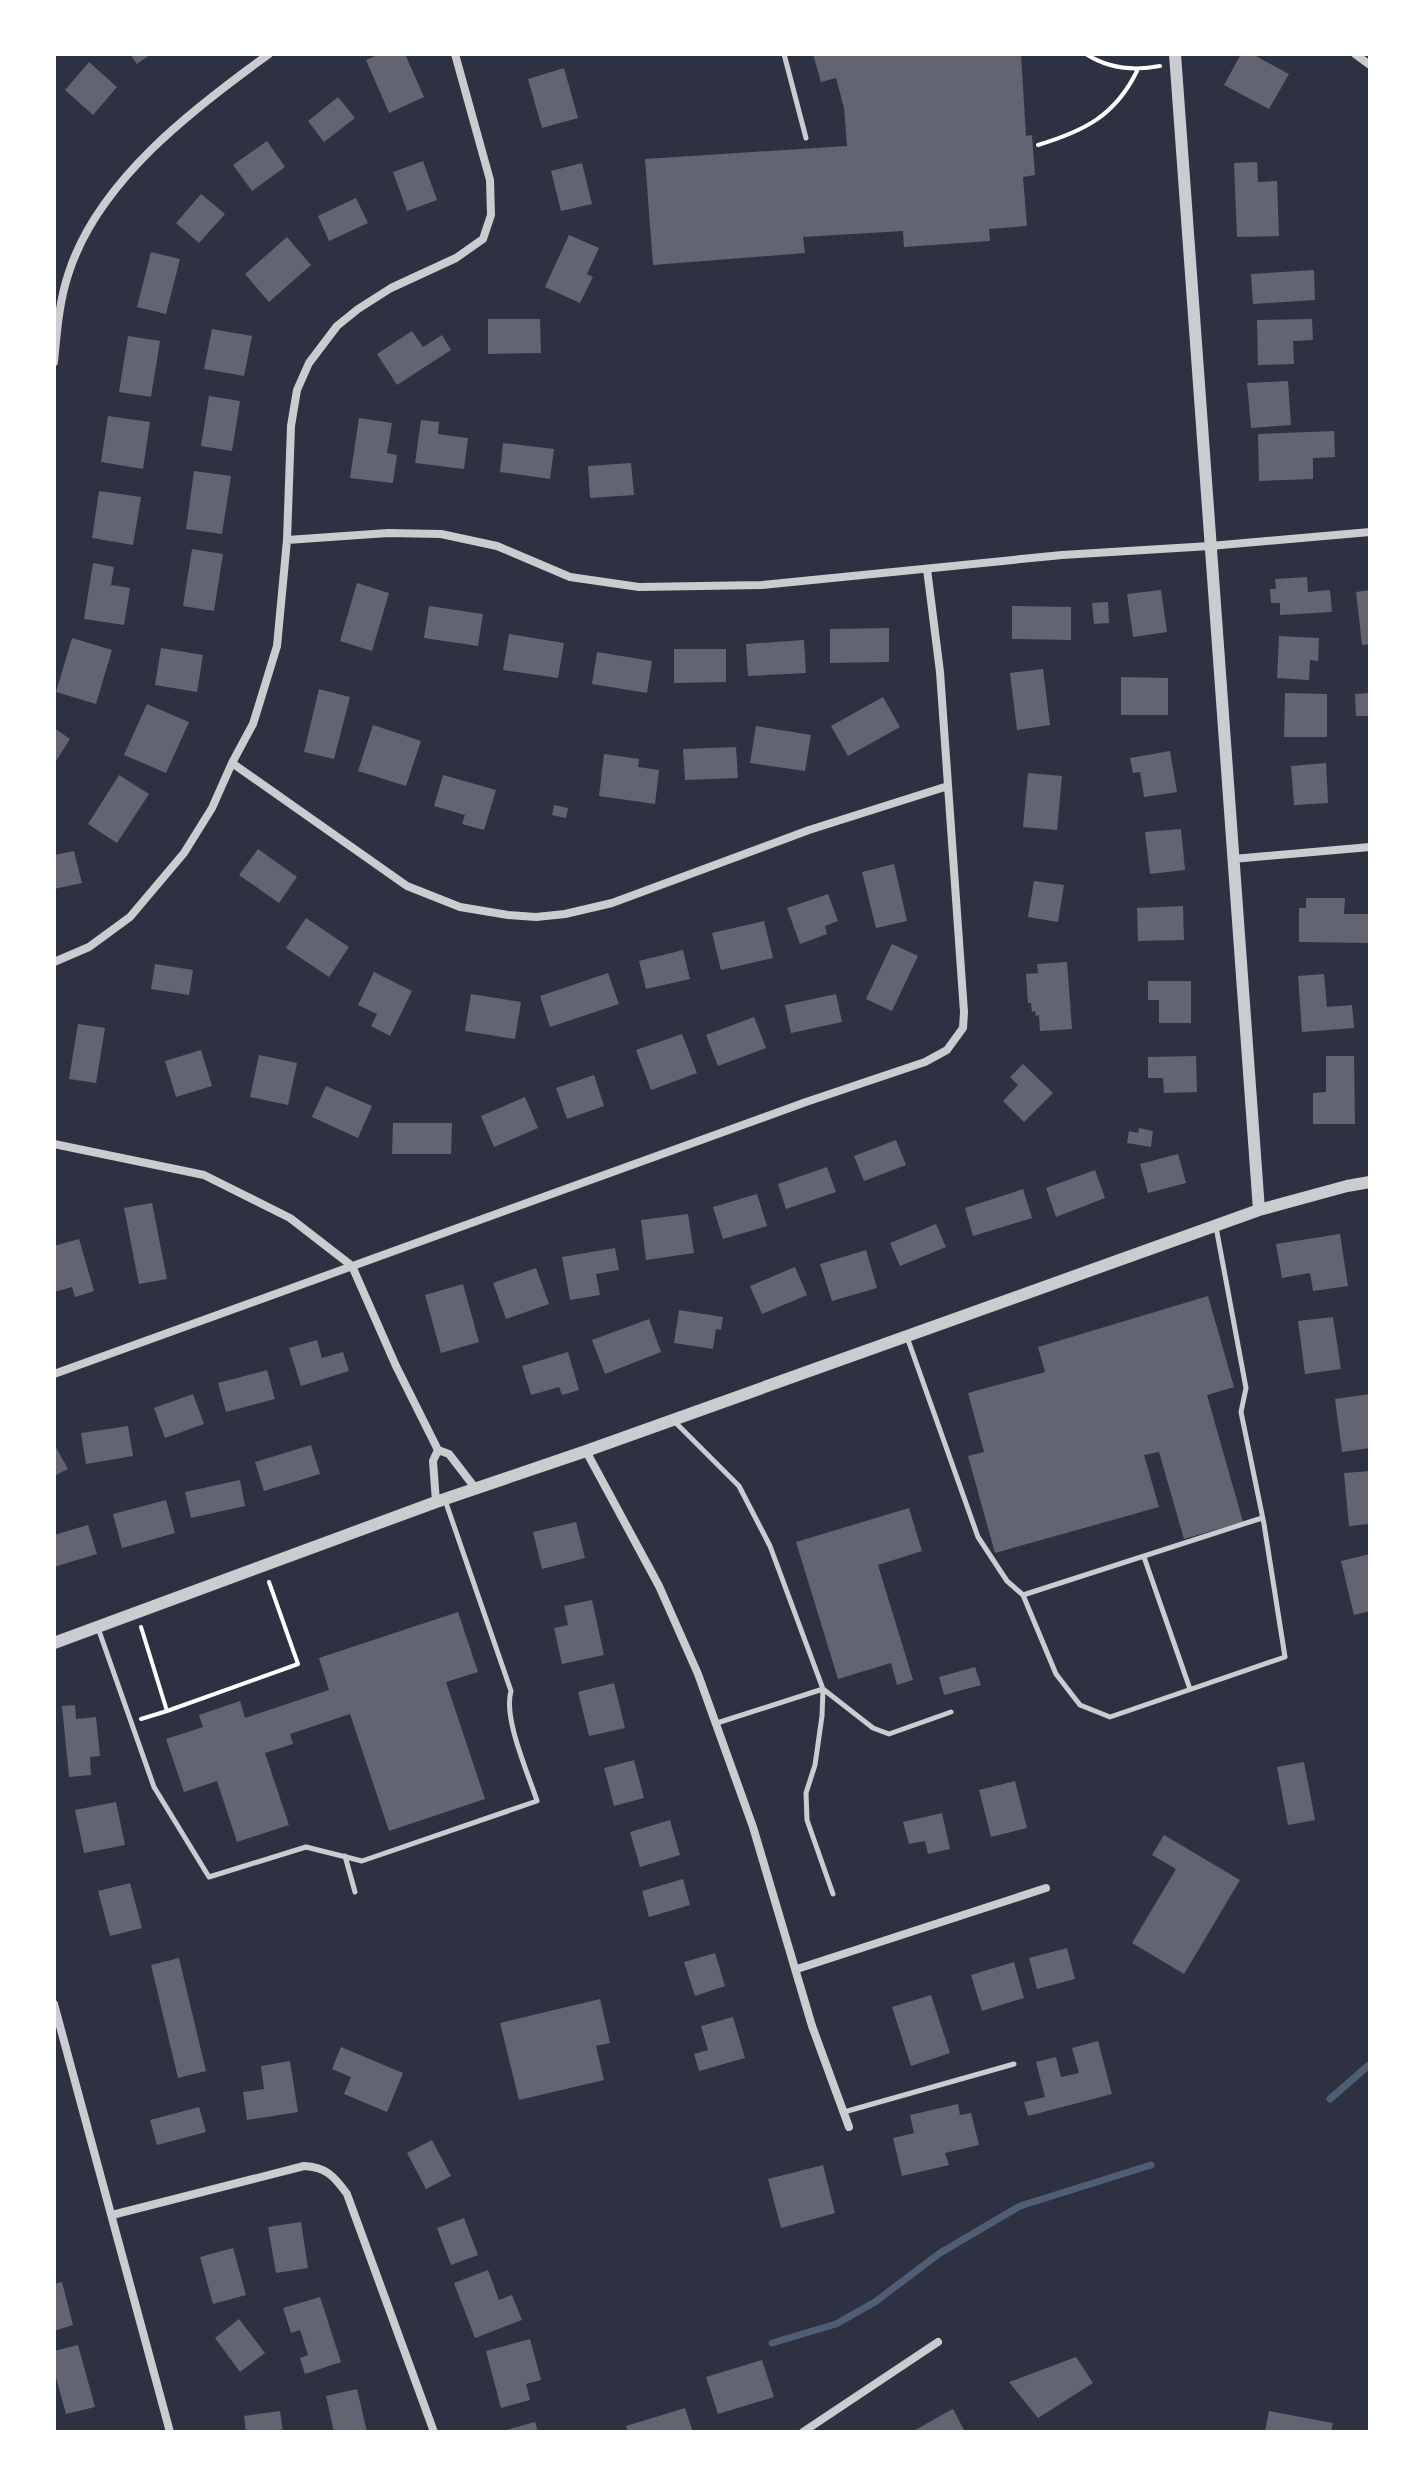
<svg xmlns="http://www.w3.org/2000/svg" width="1424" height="2486" font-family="Quicksand,sans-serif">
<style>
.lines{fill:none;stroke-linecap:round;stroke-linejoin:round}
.stream{stroke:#4f5d75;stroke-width:7}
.building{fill:#626471}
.path{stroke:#fff;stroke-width:4}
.service{stroke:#caccd0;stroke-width:5}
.minor{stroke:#caccd0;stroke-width:8}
.tertiary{stroke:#caccd0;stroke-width:12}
</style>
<rect width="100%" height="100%" fill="#2d3142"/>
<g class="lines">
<!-- stream -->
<path class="stream" d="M1330,2099L1370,2064
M772,2343L836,2324L875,2302L940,2253L1020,2206L1151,2165"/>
</g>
<!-- building -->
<path class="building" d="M130,54H151L137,64Z
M380,54H405L424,97L389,113L366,60Z
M813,54H1021L1026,136L1032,135L1035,175L1023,177L1027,226L989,229L990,241L904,247L903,231L803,237L805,253L653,265L645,159L847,146L844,108L836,78L821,82Z
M1241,54H1252L1289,74L1269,109L1224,85Z
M89,62L117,87L93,115L65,90Z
M564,68L578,118L542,128L528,79Z
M338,97L355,118L324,142L308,121Z
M267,141L285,167L252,191L233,165Z
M423,161L437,200L407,211L393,172Z
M1257,162L1258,182L1277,181L1279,236L1237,237L1234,163Z
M582,163L592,204L561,211L551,171Z
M201,194L225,214L199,243L176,223Z
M356,198L368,223L329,241L318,216Z
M569,235L599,248L587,274L593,277L580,303L545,287Z
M287,237L311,265L269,302L245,274Z
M151,252L180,259L166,314L137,307Z
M1314,270L1315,300L1253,304L1251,274Z
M488,319H540L541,353L488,354Z
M1312,319L1313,340L1293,341L1294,364L1258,365L1257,320Z
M212,329L252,336L244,376L204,369Z
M412,331L423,347L442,335L451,350L397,385L377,354Z
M128,336L160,341L151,397L119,392Z
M1288,381L1291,425L1251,428L1247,383Z
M209,396L240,401L232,451L201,446Z
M108,416L150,422L143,469L101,462Z
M359,418L392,423L387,453L397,455L393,483L350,478Z
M421,420L439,422L438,434L468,438L464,469L415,463Z
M1334,431L1335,457L1313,458V479L1259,481L1258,434Z
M503,443L554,449L550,479L500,472Z
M631,463L634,495L590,498L588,466Z
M194,471L231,476L222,534L186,529Z
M99,491L141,497L133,545L92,538Z
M192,549L223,554L214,611L183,606Z
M93,563L114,567L111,585L130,588L124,625L84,619Z
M1307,577L1308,592L1330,590L1332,612L1280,615V603H1271L1270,589H1276L1275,579Z
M357,583L389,593L372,651L340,641Z
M1161,590L1167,632L1133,637L1127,594Z
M1370,590V644L1362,645L1356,592Z
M1108,602L1109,623L1094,624L1092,603Z
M429,606L483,614L478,646L424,638Z
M1012,606L1071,607V640L1012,639Z
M889,628V662L830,663V629Z
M509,634L564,643L558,678L503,670Z
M1279,636L1319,638L1318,661L1310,660L1309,680L1277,678Z
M72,638L112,650L96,704L56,692Z
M804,640L806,673L748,676L746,644Z
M161,648L203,655L197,692L155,685Z
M674,649H726V682L674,683Z
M597,652L652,661L647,693L592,684Z
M1043,669L1050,725L1017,730L1010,673Z
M1121,677L1168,678V715H1121Z
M319,689L350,697L334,759L304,752Z
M1285,693L1327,694V737H1284Z
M1370,693V716H1356L1355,694Z
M883,697L900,727L848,756L831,726Z
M147,704L189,722L166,773L124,755Z
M373,725L421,741L406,786L358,771Z
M756,726L811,735L805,771L750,763Z
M54,728L70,739L54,764Z
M736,747L738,778L685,780L683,749Z
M1170,751L1177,792L1144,797L1140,772L1133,773L1130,758Z
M604,754L639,759L638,767L659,770L655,804L599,796Z
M1326,763L1328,803L1294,805L1291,766Z
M1028,773L1062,776L1057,830L1023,827Z
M119,775L149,794L117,843L88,824Z
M443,775L496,790L484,830L462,824L465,815L434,806Z
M554,805L568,808L566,818L552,815Z
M1181,829L1185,870L1150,874L1145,832Z
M258,849L297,877L279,903L239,875Z
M74,851L82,883L54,889V855Z
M894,864L907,921L876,928L862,872Z
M1034,881L1064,885L1058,922L1028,917Z
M828,894L838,921L825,926L827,934L800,944L787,908Z
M1306,898H1345L1344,914H1370V943L1299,942V908H1306Z
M1183,906L1184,940L1138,941L1137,908Z
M306,918L349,947L329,977L286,948Z
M764,921L773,958L721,970L712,933Z
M892,944L918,956L892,1011L866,999Z
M683,950L690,979L646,989L639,961Z
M1067,962L1072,1029L1040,1031L1039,1015L1036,1016L1035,1011L1032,1012L1031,1003H1028L1026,974L1038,973L1037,964Z
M155,964L193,970L189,995L151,989Z
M374,972L412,991L390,1036L371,1026L377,1014L358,1005Z
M608,973L619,1004L550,1027L540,996Z
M1324,974L1327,1007L1352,1005L1354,1028L1302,1032L1298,976Z
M1148,981H1191V1023H1159V1000H1148Z
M471,994L521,1002L515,1039L465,1031Z
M836,994L842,1022L791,1033L785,1005Z
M754,1017L766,1048L718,1066L706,1035Z
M78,1024L105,1028L96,1083L69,1079Z
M682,1034L697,1073L651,1090L636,1050Z
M201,1050L212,1086L176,1097L165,1061Z
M259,1055L297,1063L288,1105L250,1097Z
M1196,1056L1197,1092L1164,1093L1163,1078H1148V1057Z
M1326,1056H1354L1355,1124H1313V1093L1326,1092Z
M1023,1064L1053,1093L1024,1122L1003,1101L1018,1085L1010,1077Z
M594,1075L604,1106L567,1119L556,1088Z
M326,1086L372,1106L358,1138L312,1117Z
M525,1097L538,1128L494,1147L481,1116Z
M393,1123H452L451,1154H392Z
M1139,1128L1153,1131L1151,1147L1127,1143L1129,1131L1138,1133Z
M896,1140L906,1165L864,1181L854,1156Z
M1178,1154L1186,1183L1148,1193L1140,1164Z
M827,1167L836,1192L786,1209L778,1184Z
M1095,1170L1105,1198L1056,1217L1046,1188Z
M1023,1189L1032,1218L973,1236L965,1208Z
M757,1194L767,1226L723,1239L713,1207Z
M152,1203L167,1279L139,1284L124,1208Z
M688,1214L694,1253L646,1260L641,1220Z
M936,1224L946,1247L900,1266L890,1243Z
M1340,1234L1348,1286L1313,1291L1310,1273L1282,1278L1276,1244Z
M79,1239L94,1291L75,1297L72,1287L54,1292V1246Z
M615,1248L619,1270L596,1274L600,1295L570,1300L562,1257Z
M866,1250L877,1288L832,1301L820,1264Z
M795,1267L807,1295L762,1314L750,1286Z
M536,1268L549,1304L506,1319L493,1283Z
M463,1284L479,1342L441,1353L425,1295Z
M1208,1296L1234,1387L1207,1395L1243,1522L1184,1539L1159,1452L1144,1455L1159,1507L995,1553L968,1456L984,1452L968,1393L1045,1372L1038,1347Z
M679,1310L723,1317L721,1330L716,1329L713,1349L674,1343Z
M1333,1317L1341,1369L1305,1374L1298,1321Z
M649,1319L661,1352L605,1374L592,1340Z
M317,1340L322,1358L343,1352L349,1371L301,1386L289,1348Z
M568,1352L579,1390L562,1395L559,1387L531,1395L522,1366Z
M267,1370L275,1399L226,1412L218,1383Z
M193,1394L204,1424L165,1438L154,1408Z
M1370,1394V1448L1342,1452L1335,1399Z
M128,1426L133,1456L86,1464L81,1433Z
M54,1444L68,1469L54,1476Z
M311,1445L320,1474L264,1491L255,1462Z
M1370,1471V1524L1349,1526L1344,1473Z
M240,1480L245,1506L191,1518L185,1492Z
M166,1500L175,1533L122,1548L113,1514Z
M909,1508L922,1551L878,1565L913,1680L897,1685L891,1663L838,1679L796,1542Z
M576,1522L585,1558L542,1569L533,1532Z
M88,1525L97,1554L54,1567V1535Z
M1370,1554V1611L1354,1615L1341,1561Z
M592,1600L604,1655L562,1664L554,1628L568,1625L564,1606Z
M458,1612L478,1672L446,1682L485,1799L389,1831L350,1714L290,1734L293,1744L265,1753L289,1825L237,1842L217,1781L184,1792L166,1739L203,1727L199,1715L240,1701L245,1718L329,1690L319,1658Z
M975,1667L981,1685L944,1695L939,1677Z
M614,1683L625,1728L589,1736L578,1692Z
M75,1705L76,1719L96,1717L100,1756L90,1757L91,1775L69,1777L62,1706Z
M634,1760L644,1798L614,1806L604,1768Z
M1304,1762L1315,1820L1288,1825L1277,1767Z
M1015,1781L1027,1828L991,1837L979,1790Z
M116,1802L125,1845L84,1853L75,1810Z
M942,1813L950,1849L928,1854L925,1841L909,1844L903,1822Z
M670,1820L680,1855L640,1867L630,1832Z
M1164,1835L1240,1880L1184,1974L1132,1943L1176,1869L1152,1855Z
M683,1879L690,1905L649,1917L642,1891Z
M130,1883L142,1928L110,1936L98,1891Z
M1067,1948L1075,1979L1037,1989L1029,1958Z
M715,1953L725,1986L695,1996L684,1962Z
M179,1958L206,2071L178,2078L151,1965Z
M1014,1962L1024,1998L982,2011L971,1975Z
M931,1995L950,2053L911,2066L892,2007Z
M600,1999L610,2043L596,2046L604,2080L519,2100L500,2023Z
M733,2017L745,2058L699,2071L694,2054L708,2050L701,2026Z
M1098,2041L1112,2094L1028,2116L1024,2102L1045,2097L1036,2062L1056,2057L1061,2077L1079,2073L1072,2048Z
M341,2047L403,2073L387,2112L344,2094L351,2077L332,2069Z
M290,2061L298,2112L247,2120L243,2092L264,2089L261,2066Z
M958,2104L960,2115L971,2113L979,2145L945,2153L949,2165L902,2176L893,2138L914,2133L910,2115Z
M199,2107L206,2132L157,2145L150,2120Z
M432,2140L451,2176L426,2189L407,2153Z
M823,2165L835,2213L781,2228L768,2179Z
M464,2218L478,2255L451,2265L437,2228Z
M301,2222L308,2268L276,2273L268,2227Z
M233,2248L246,2295L213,2304L200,2257Z
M488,2270L499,2300L512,2295L522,2320L475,2338L454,2283Z
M62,2282L73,2325L54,2331V2284Z
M320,2297L341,2362L305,2374L300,2358L308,2355L300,2330L291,2333L283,2308Z
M239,2319L265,2353L240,2372L215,2338Z
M530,2339L541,2380L526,2384L530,2400L501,2408L486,2351Z
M78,2345L95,2407L66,2414L54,2370V2351Z
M1076,2357L1093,2383L1038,2418L1009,2382Z
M762,2360L774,2397L718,2414L706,2377Z
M357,2389L367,2432H334L326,2396Z
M685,2408L693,2432H628L626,2426Z
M953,2409L965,2432H912L940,2416Z
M280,2411L283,2432H246L244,2416Z
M1269,2411L1333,2423L1331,2432H1265Z
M535,2422L538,2432H503V2431Z"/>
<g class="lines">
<!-- path -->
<path class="path" d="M1086,54C1109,69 1134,71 1160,66
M1038,145C1084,131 1115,116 1137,71
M141,1627L167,1711L141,1719
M167,1711L298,1664L269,1582"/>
<!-- service -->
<path class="service" d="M784,54L806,138
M907,1337L978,1537L1007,1581L1023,1595L1056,1674L1080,1705L1110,1717L1285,1657L1264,1524L1241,1412L1246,1388L1216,1227
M675,1422L739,1486L770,1546L823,1689L717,1723
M1144,1557L1190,1689
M1023,1595L1262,1518
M98,1628L154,1787L209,1877L306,1847L362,1861L537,1801C528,1773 503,1718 511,1691L445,1500
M823,1689L822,1716L815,1765L806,1793L807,1820L833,1894
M823,1689L873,1728L889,1734L951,1712
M345,1856L355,1892
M844,2112L1014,2064"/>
<!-- minor -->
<path class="minor" d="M1355,54L1370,65
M54,362C57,331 59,301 69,272C99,180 194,108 269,54
M287,540L388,533L441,534L497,546L570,577L639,587L762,585L1062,555L1210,546L1370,532
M232,763L407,886L460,907L508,915L536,917L565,914L612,903L809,830L948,786
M1233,859L1370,847
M54,962L89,947L130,917L184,853L212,808L232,763L253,724L277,646L287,540L291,426L297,390L309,363L337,326L358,309L391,288L456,258L483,239L491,215L490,180L455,54
M54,1144L204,1175L290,1218L352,1266L396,1366L438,1450L449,1454L476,1489
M54,1374L806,1102L925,1062L947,1050L963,1028L964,1012L940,672L927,569
M586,1451L659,1586L698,1674L753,1827L812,2026L849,2127
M436,1502L433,1461L438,1450
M797,1969L1046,1888
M54,2004L170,2432
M112,2215L304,2166C326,2167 334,2176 347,2194L434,2432
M803,2432L938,2342"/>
<!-- tertiary -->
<path class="tertiary" d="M1175,54L1259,1210
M54,1643L436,1502L586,1451L1259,1210L1347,1186L1370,1182"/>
</g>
<!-- border -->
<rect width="1424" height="2486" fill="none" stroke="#ffffff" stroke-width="112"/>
</svg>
